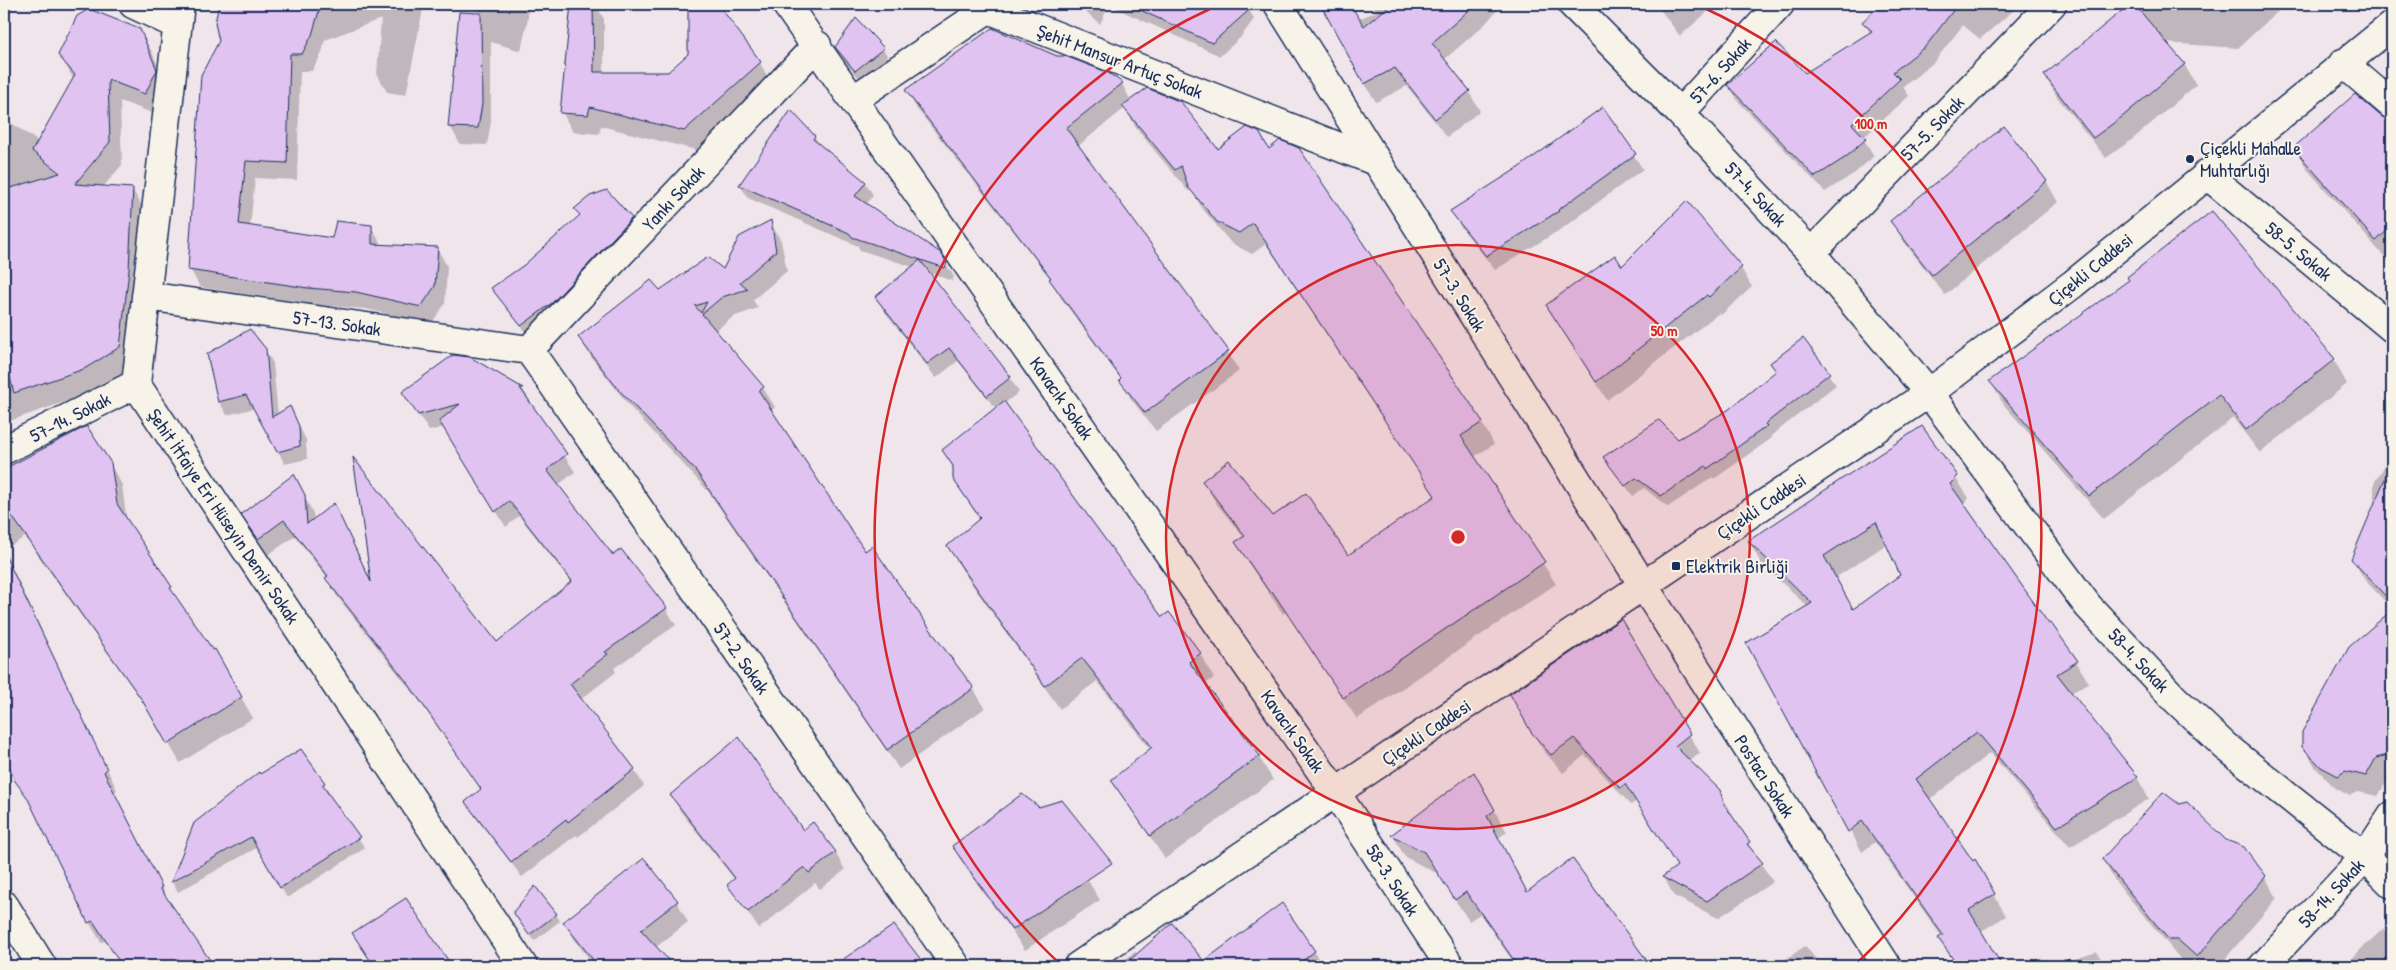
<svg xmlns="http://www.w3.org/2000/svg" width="2396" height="970" font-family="'Patrick Hand',sans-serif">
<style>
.shadow{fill:#0003;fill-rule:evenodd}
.building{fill:#e0c3f1;stroke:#1b2f5e;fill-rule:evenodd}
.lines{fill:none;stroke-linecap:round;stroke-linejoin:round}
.minor-casing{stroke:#1b2f5e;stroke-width:31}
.minor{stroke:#f7f3e8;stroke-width:28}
.ring{fill:none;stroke:#d62828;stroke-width:2.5}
.poi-dot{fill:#1b2f5e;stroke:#f7f3e8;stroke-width:2}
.labels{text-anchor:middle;stroke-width:4;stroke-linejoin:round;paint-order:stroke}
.street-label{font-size:19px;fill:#1b2f5e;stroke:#f7f3e8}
.poi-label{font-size:19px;fill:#1b2f5e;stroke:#f7f3e8;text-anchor:start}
.centre{fill:#d62828;stroke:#f7f3e8;stroke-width:2.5}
.ring-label{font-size:15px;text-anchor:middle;font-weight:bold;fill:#d62828;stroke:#f7f3e8;stroke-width:4;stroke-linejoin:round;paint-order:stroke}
</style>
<rect width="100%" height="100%" fill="#f0e5eb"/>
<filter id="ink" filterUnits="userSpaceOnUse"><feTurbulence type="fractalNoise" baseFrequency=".02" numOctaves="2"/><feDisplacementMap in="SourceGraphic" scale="10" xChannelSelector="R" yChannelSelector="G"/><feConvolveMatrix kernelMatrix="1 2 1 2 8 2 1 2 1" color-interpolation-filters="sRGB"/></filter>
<g filter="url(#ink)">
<!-- shadow -->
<path class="shadow" d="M220,4H424L406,95L387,92L377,74L381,19L325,40L322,53L312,71H300L297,180L255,178L250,227L333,240L371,226L382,246L437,248L447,266L445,304L431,324L366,309L319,305L200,287L190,269L220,41L216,23Z
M471,4H528V18L521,51L491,42V122L487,145L460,144L450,126L479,15L480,11H476Z
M572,4H595L604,19V73H669L690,54L689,4H716L760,63L771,83L696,150L601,126L599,134L573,132L562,112Z
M954,4H970L969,6Z
M1076,4H1246L1254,19L1240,38L1220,56L1109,5L1100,24Z
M1371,4H1503L1485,24L1444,60L1469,92L1480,111L1447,137L1407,86L1376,102L1365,84L1336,29L1377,11Z
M1656,4H1712V8L1680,36Z
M1883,4H2015L2012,6L2014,10L1980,39L1963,25L1934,62L1903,87L1909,96L1863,138L1874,156L1855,173L1825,192L1738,101L1729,85L1805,75L1870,33L1864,22Z
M2132,4H2286L2238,48L2166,43L2184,64L2196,85L2134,138L2106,158L2057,97L2045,76Z
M856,20L883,49L892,63L865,85L845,62L837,47Z
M139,30L152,52L169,93L158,115L120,101L122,165L103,187L132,189L145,211L132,369L96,391L4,423V253L10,250L7,206L4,205V118L39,142L74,80L60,55Z
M1122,84L1131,101L1218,151L1298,149L1482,423L1494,444L1474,457L1556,584L1357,719L1286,612L1283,614L1249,564L1237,543L1244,538L1216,503L1204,481L1347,557L1436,497L1266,244L1252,254L1231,243L1202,208L1191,189L1188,191L1136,128L1125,108L1078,146L1228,352L1239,371L1156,431L1131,399L1121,379L1061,298L1051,279L917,109L906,90Z
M1602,109L1643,169L1566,226L1495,270L1460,226L1452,212L1518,170Z
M2381,118L2392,121V258L2389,262L2307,169L2295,148Z
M814,136L820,145L865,182L873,195L866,205L946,264L954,277L952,281L928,272L1010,378L1019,392L1005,403L1162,619L1169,614L1200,654L1214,678L1204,685L1259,757L1273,780L1165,859L1113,781L1150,749L1097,681L1060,709L962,570L949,546L980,520L954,479V469L943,450L996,409L958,361L936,378L885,312L876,297L913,267L860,250L858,246L748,198L740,185Z
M2046,181L2058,202L1945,295L1904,242L1892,221Z
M1687,203L1741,268L1752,287L1721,315L1719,313L1607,400L1547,305L1622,268Z
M576,209L631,219L638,231L529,337L493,288L525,266L580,216Z
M2212,212L2334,360L2347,384L2260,453L2233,418L2104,519L2004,405L1990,381L2130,281Z
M770,221L781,241L787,271L753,300L758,308L733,317L715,331L763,388L775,407L771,411L865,553L973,688L985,708L899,769L708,491L631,408L591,357L579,337L659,292L724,271Z
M1803,339L1836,385L1771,436L1772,438L1714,479L1713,477L1668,507L1644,488L1633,496L1604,457L1678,441L1728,411L1777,373L1772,364Z
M265,350L273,363L278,416L290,408L306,440L307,459L285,464L255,408L227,415L219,402L209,354Z
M469,359L522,388L575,472L557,486L613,557L621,550L666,609L676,625L614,668L616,672L580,700L634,769L644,786L578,837L576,835L522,877L476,818L466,802L482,790L421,703L336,595L327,578L295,536L268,555L243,515L302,492L313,513L314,520L333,505L372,582L497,644L572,583L519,516L506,527L444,427L429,431L404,392Z
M1922,428L1969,498L1963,504L2048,626L2076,662L2089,683L2071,693L2137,777L2149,799L2070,847L1990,753L1929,800L1973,862L1975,861L2006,916L1980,932L2000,966H1957L1940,938L1942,937L1875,842L1862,852L1748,644L1808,607L1761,563L1749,542ZM1887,544L1901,576L1853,610L1835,578Z
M2390,457L2392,458V609L2365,580L2352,559L2374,509V483Z
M24,459L110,464L122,485L127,522L182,608L213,652L214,650L253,718L180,763L155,719L25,537L4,550V470Z
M4,551L117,790L114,793L172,908L213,966H122L106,941L101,942L89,922L35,810L16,780L4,753Z
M2385,618L2392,626V778L2388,779L2378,796L2358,792L2350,796L2335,788L2316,768L2304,747Z
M1621,621L1700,753L1689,762L1719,791L1730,810L1732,819L1773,882L1718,918L1674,896L1664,878L1678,867L1636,801L1631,805L1585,755L1563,773L1543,750L1532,731Z
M1473,774L1507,832L1498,838L1527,893L1572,860L1649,966H1516L1480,914L1469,921L1438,874L1405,857L1393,836Z
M260,776L324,783L330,794L328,795L365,848L287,898L258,847L178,892L172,882L195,824Z
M671,795L803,832L835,852L845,870L820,889L815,883L759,929L729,885L735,880L681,812Z
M2225,841L2243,848L2265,877L2277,898L2219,966H2198L2191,960L2182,961L2115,881L2103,860Z
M953,847L1083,873L1100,900L1025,950L965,867Z
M406,900L450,966H374L354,934Z
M677,902L688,922L655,948L672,966H595L576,942L565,922Z
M556,914L560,921L534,941L519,920Z
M893,927L924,966H867L858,950Z
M2383,929L2392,939V966H2350L2347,962Z
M1805,946L1822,966H1776Z
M1314,951L1322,966H1221L1214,955Z
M1135,952L1138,955L1141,952L1151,966H1115Z
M2097,952L2106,966H2053Z"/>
<!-- building -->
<path class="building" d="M219,4H321L312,35L302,54H290L287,163L246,161L239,224L332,238L336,221L372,225V244L438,247L435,286L421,307L356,292L308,288L188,270L201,75L219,41L215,23Z
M571,4H593L594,72H668L688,54V4H718L761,62L684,131L590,107L588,115L560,113Z
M1127,4H1256L1212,43Z
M1320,4H1350L1364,26L1392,4H1476L1432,43L1470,91L1435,119L1395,68L1364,84Z
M1881,4H1958L1926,46L1893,72L1900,79L1852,124L1866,139L1846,157L1815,177L1727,85L1776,42L1805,73L1872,31L1862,22Z
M2130,4H2134L2185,64L2122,117L2093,138L2044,75Z
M89,9L140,29L157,70L145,94L108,80L110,142L75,184L133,188L129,270L120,347L84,369L14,393L4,354V251L9,250L4,190L60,173L32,151L75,75L58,55L77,16Z
M459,12L481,13L482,104L478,128L448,127Z
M856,18L884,48L855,71L835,47Z
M992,28L1057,56H1065L1107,72L1123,83L1066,128L1229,351L1145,413L1119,380L1121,378L1049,279L1051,278L905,90Z
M1147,88L1181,102L1218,149L1247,127L1259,132L1269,149L1280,140L1299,148L1483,422L1461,436L1545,562L1343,698L1272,591L1270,593L1235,542L1245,536L1202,481L1229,460L1273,516L1306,493L1348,555L1435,496L1253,223L1239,233L1217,222L1188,187L1181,166L1175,170L1122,106Z
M2355,94L2382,117L2392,120V226L2376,241L2293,148Z
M1603,107L1636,154L1558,210L1559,211L1486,256L1450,211L1518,168Z
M791,110L815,136L813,139L866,182L855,196L941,253L947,263L945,268L852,237L849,233L739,185Z
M2004,126L2047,181L1932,275L1890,221Z
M607,190L632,218L552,303L521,326L491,288L524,265L580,215L574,209L590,196Z
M1687,201L1742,267L1709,297L1707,295L1596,382L1546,305L1615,255L1622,266Z
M2212,211L2335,359L2246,430L2219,395L2089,496L1989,381L2129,280L2127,277Z
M771,220L776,251L740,282L748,289L722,297L702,314L764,387L759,391L865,551L872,546L940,643L974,688L887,750L696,471L618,389L578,337L651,280L660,290L708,257L723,269L739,237ZM707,302L701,313L695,306Z
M920,260L1011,377L987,396L949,348L927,364L875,297Z
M250,329L266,349L272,417L290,406L299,426L300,446L277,452L246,395L218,402L207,354Z
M1803,338L1830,373L1765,424L1767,426L1707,469L1706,466L1661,496L1636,478L1625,486L1603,457L1659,420L1678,439L1728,410L1776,371L1770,363Z
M453,355L470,357L523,388H520L567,454L547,470L613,555L621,549L667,608L605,652L608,654L570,684L635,769L568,822L566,819L511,862L465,802L481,789L410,686L325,578L328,576L284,520L258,539L241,514L294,474L305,495L307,524L334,503L371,582L353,457L497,642L572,581L509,501L495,512L439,421L460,404L418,415L402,392Z
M1004,401L1162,617L1169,612L1201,653L1189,662L1260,756L1150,836L1111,780L1152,747L1082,658L1045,686L947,546L980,518L953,479V466L942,450Z
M87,426L111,463L117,504L172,587L170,588L213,650L215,649L242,697L167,744L142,700L4,505V469Z
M1922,426L1958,476L1950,484L2049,624L2051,623L2078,661L2057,674L2138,777L2057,827L1977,732L1916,779L1973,861L1975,859L1995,894L1969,910L2002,966H1958L1938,938L1943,935L1862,821L1848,832L1746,643L1812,603L1748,541ZM1876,522L1900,575L1853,609L1824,556Z
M2392,462V603L2351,559Z
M4,553L107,769L104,772L162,887L160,888L214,966H122L93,921L88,923L27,797L15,781L4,756Z
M2392,610V746L2388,755L2376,758L2366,776L2345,771L2338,776L2321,767L2302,747V732L2349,647Z
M1621,619L1690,734L1675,746L1720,790L1724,804L1750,842L1747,844L1763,863L1707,901L1662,877L1677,866L1625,784L1620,788L1574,738L1551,755L1531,732L1510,694Z
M739,737L803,830L813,822L836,852L809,873L804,867L748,912L727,885L735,878L670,795Z
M301,749L325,783L322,785L360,837L280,888L251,837L171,882L194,823L259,772L260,774Z
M1474,772L1495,810L1487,816L1527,892L1572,858L1651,966H1518L1466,892L1455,900L1424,852L1391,835Z
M2163,792L2179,804L2187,802L2226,840L2244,847L2266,876L2197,957L2178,940H2169L2102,859Z
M1022,794L1039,807L1062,800L1112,863L1012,930L952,846Z
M644,858L678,901L641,930L674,966H598L563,922Z
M535,886L557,914L529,935L513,912Z
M406,898L452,966H374L352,933Z
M1282,903L1315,951L1296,966H1123L1172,923L1204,961Z
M894,925L926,966H833Z"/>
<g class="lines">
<defs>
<path id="minor" d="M133,4L177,25
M180,4L136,384L523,966
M786,4L1336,793L1450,966
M1278,4L1643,585L1887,966
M1572,4L1680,113L1811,253L1929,393L2088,606L2175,699L2225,746L2365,857L2392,884
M2343,63L2392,105
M854,99L988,9L1375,161
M1680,113L1780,4
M2206,174L2392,328
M1811,253L2052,4
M146,296L529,350
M529,350L956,966
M529,350L817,45
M4,450L136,384
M4,905L42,966
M1078,966L1929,393L2073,284L2392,25
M2263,966L2365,857L2392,816"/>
</defs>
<!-- minor casing -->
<use href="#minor" class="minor-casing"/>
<!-- minor -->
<use href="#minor" class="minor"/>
</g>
</g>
<!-- distance rings -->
<circle cx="1458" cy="537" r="292" fill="#d62828" fill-opacity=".12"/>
<g class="ring">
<circle cx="1458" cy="537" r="292"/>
<path d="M1060 964A584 584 0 0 1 1216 6M1700 6A584 584 0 0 1 1856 964"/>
</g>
<!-- markers -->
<g class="poi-dot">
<circle cx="2190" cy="159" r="5"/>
<rect x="1671" y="561" width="10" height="10" rx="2.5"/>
</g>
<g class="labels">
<!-- street labels -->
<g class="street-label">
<text transform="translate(1120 61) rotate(21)" y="7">Şehit Mansur Artuç Sokak</text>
<text transform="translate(1720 70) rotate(-48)" y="7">57-6. Sokak</text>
<text transform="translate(1932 128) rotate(-46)" y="7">57-5. Sokak</text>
<text transform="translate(1756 194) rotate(47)" y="7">57-4. Sokak</text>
<text transform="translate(673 198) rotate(-47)" y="7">Yankı Sokak</text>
<text transform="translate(2299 251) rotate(40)" y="7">58-5. Sokak</text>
<text transform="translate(2090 269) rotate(-39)" y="7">Çiçekli Caddesi</text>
<text transform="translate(1460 295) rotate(58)" y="7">57-3. Sokak</text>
<text transform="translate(337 323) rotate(8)" y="7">57-13. Sokak</text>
<text transform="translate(1062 398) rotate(55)" y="7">Kavacık Sokak</text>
<text transform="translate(70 417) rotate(-27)" y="7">57-14. Sokak</text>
<text transform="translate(1761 506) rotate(-34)" y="7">Çiçekli Caddesi</text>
<text transform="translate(224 516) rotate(56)" y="7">Şehit İtfaiye Eri Hüseyin Demir Sokak</text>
<text transform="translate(742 658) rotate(55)" y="7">57-2. Sokak</text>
<text transform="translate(2139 660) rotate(47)" y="7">58-4. Sokak</text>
<text transform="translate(1293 731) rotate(55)" y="7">Kavacık Sokak</text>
<text transform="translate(1426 732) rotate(-34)" y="7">Çiçekli Caddesi</text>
<text transform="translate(1765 776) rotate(57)" y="7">Postacı Sokak</text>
<text transform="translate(1393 880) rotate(57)" y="7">58-3. Sokak</text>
<text transform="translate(2331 893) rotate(-47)" y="7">58-14. Sokak</text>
</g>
<!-- poi labels -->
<g class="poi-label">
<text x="2200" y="155">Çiçekli Mahalle<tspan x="2200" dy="22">Muhtarlığı</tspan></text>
<text x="1686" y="573">Elektrik Birliği</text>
</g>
</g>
<circle cx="1458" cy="537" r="8" class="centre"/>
<g class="ring-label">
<text x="1871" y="129">100 m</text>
<text x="1664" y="336">50 m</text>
</g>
<!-- margin -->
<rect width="2396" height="970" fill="none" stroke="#f7f3e8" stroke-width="20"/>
<rect x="10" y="10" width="2376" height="950" fill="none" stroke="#1b2f5e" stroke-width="2" filter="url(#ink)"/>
</svg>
